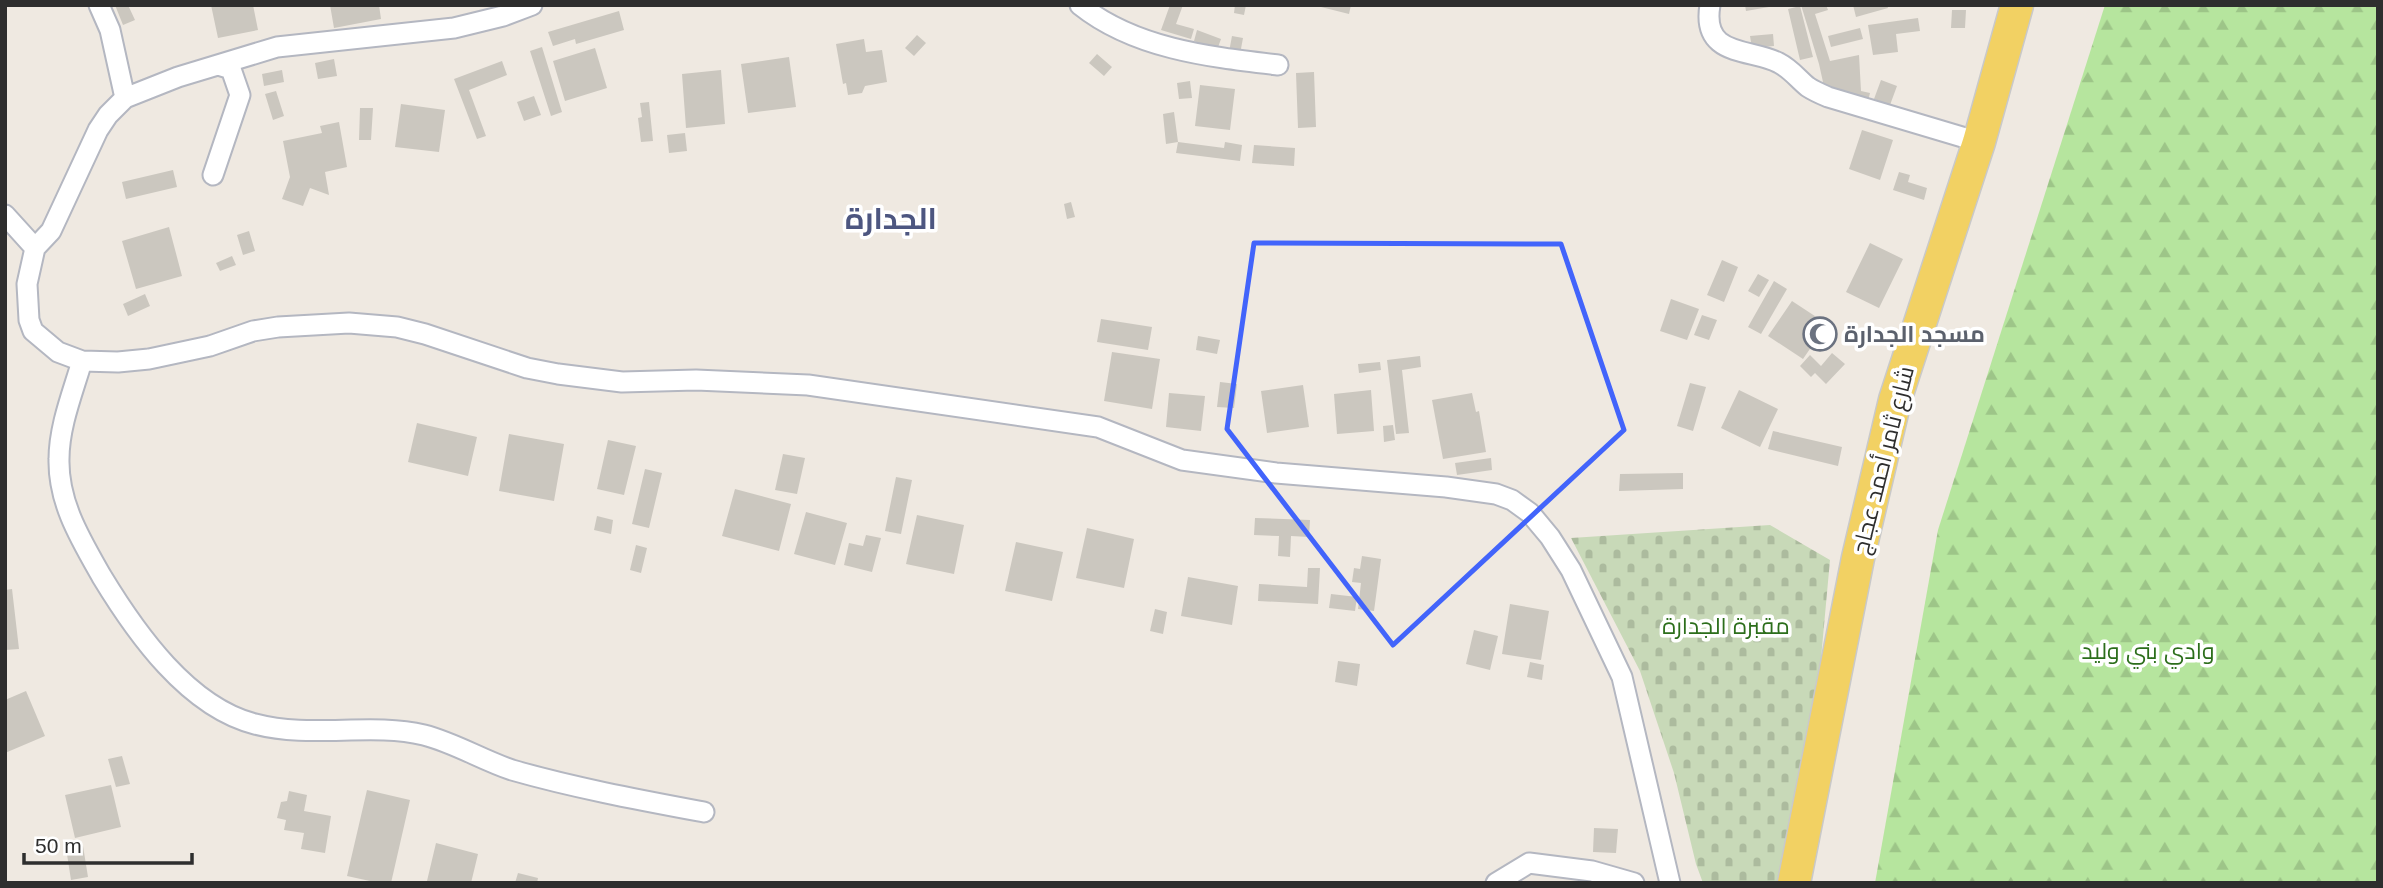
<svg xmlns="http://www.w3.org/2000/svg" width="2383" height="888" font-family="Arial,Cairo,sans-serif">
<style>
.forest{fill:url(#forest-firs)}
.cemetery{fill:url(#cemetery-stones)}
.building{fill:#cbc7bf}
.lines{fill:none;stroke-linecap:round;stroke-linejoin:round}
.street-casing{stroke:#b4b7c1;stroke-width:23}
.primary-casing{stroke:#c9c9c9;stroke-width:35}
.street{stroke:#fff;stroke-width:19}
.primary{stroke:#f2d163;stroke-width:32}
.marked{fill:none;stroke:#4264fb;stroke-width:5;stroke-linejoin:round}
.labels{text-anchor:middle;stroke-width:7;stroke-linejoin:round;paint-order:stroke}
.worship-label{font-size:23px;font-weight:bold;fill:#5b616d;stroke:#fff;text-anchor:start}
.street-label{font-size:23px;fill:#2e2e2e;stroke:#fff}
.park-label{font-size:23px;fill:#2c6e1b;stroke:#fff}
.district-label{font-size:30px;font-weight:bold;fill:#4d5680;stroke:#fff}
</style>
<defs>
<pattern id="forest-firs" width="22" height="20" patternUnits="userSpaceOnUse" patternTransform="scale(1.75)"><rect width="22" height="20" fill="#b6e59e"/><path d="M5 1l3.5 6h-7zM16 11l3.5 6h-7z" fill="#9dc588"/></pattern>
<pattern id="cemetery-stones" width="16" height="16" patternUnits="userSpaceOnUse" patternTransform="scale(1.75)"><rect width="16" height="16" fill="#c8d9b8"/><path d="M2 7V4a2 2 0 0 1 4 0v3zM10 15v-3a2 2 0 0 1 4 0v3z" fill="#acbb9e"/></pattern>
</defs>
<rect width="100%" height="100%" fill="#efe9e1"/>
<!-- forest -->
<path class="forest" d="M2105,5H2378V883H1875L1938,530Z"/>
<!-- cemetery -->
<path class="cemetery" d="M1770,525L1830,560L1813,746L1782,883H1703L1696,864L1674,773L1640,671L1571,538Z"/>
<!-- building -->
<path class="building" d="M115,5H128L135,20L123,25Z
M211,5H253L258,30L218,38Z
M330,5H379L381,19L334,28Z
M1170,5H1183L1176,24L1194,29L1191,39L1161,30Z
M1235,5H1246L1244,15L1234,13Z
M1313,5H1351L1349,14Z
M1745,5H1769V7L1746,11Z
M1801,5H1826L1828,10L1815,14L1830,61L1859,55L1861,91L1870,93L1868,101L1821,90L1823,82L1819,64Z
M1853,5H1887L1888,8L1856,17Z
M1800,6L1813,57L1800,60L1788,9Z
M1952,10H1966L1965,28H1951Z
M619,11L624,30L576,44L575,39L553,46L548,32Z
M1918,18L1920,31L1896,34L1898,52L1873,55L1868,25Z
M1860,28L1863,39L1831,47L1828,36Z
M1197,30L1221,39L1217,50L1194,41Z
M1773,34L1774,46L1752,48L1750,36Z
M917,35L926,43L914,56L905,48Z
M1232,36L1243,38L1240,54L1229,52Z
M864,39L866,52L882,50L887,82L865,86L862,93L848,95L846,83L843,84L836,44Z
M542,47L562,112L551,116L530,51Z
M595,48L607,88L565,101L553,61Z
M1097,54L1112,67L1104,76L1089,63Z
M789,57L796,107L748,113L741,64Z
M334,59L337,76L318,79L315,63Z
M502,61L507,75L469,90L486,136L477,139L454,79Z
M282,70L284,82L264,86L262,74Z
M721,70L725,124L686,128L682,74Z
M1314,72L1316,127L1298,128L1296,73Z
M1881,80L1897,86L1890,105L1874,99Z
M1190,81L1192,98L1179,99L1177,83Z
M1200,85L1235,89L1230,130L1195,126Z
M276,91L284,116L273,120L265,94Z
M534,96L541,115L524,121L517,102Z
M649,102L653,141L641,142L638,118L642,117L640,103Z
M401,104L445,110L439,152L395,147Z
M360,108H373L371,140H359Z
M1174,112L1178,142L1224,148L1225,142L1242,145L1240,161L1176,153L1178,142L1166,144L1163,114Z
M339,122L347,167L325,172L329,195L310,188L303,206L282,199L290,177L283,141L322,133L320,126Z
M1862,130L1893,140L1880,180L1849,169Z
M685,133L687,151L669,153L667,135Z
M1254,145L1295,148L1294,166L1252,163Z
M173,170L177,187L126,199L122,182Z
M1899,172L1910,175L1908,182L1927,188L1924,200L1893,190Z
M1071,202L1075,217L1067,219L1064,204Z
M169,227L182,276L136,289L122,241Z
M249,231L255,251L243,255L237,235Z
M1870,243L1903,259L1879,308L1846,292Z
M232,256L236,265L220,271L216,263Z
M1722,260L1738,267L1724,302L1707,295Z
M1758,274L1769,280L1759,297L1748,291Z
M1774,281L1787,289L1761,334L1748,327Z
M145,294L150,306L128,316L123,304Z
M1671,299L1699,309L1687,340L1660,331Z
M1792,301L1827,324L1803,359L1768,336Z
M1702,315L1717,320L1709,340L1694,335Z
M1101,319L1152,327L1148,350L1097,342Z
M1198,336L1220,340L1217,354L1196,350Z
M1112,352L1160,359L1152,409L1104,401Z
M1832,353L1845,364L1826,384L1815,373L1811,377L1800,366L1810,355L1821,366Z
M1420,356L1421,367L1402,370L1409,433L1396,434L1387,360Z
M1380,362L1381,370L1359,373L1358,364Z
M1220,382L1237,384L1234,408L1217,407Z
M1690,383L1706,387L1693,431L1677,426Z
M1303,385L1309,427L1267,433L1261,391Z
M1371,390L1374,431L1337,434L1334,394Z
M1739,390L1778,409L1760,447L1721,428Z
M1169,393L1205,396L1201,431L1166,427Z
M1472,393L1476,412L1479,411L1486,452L1443,459L1432,400Z
M417,423L477,437L468,476L408,462Z
M1393,425L1395,440L1384,442L1383,426Z
M1773,431L1842,447L1838,466L1768,449Z
M509,434L564,444L554,501L499,491Z
M608,440L636,446L624,495L597,489Z
M783,454L805,458L797,494L775,490Z
M1491,458L1492,470L1457,475L1455,463Z
M645,469L662,473L649,528L632,524Z
M1683,473V489L1619,491L1620,474Z
M896,477L912,480L901,534L885,531Z
M735,489L791,504L779,551L722,536Z
M806,512L847,523L835,565L794,554Z
M917,515L964,525L954,574L906,564Z
M597,516L613,520L611,534L594,530Z
M1255,518L1310,520L1309,537L1291,536L1290,557L1278,556L1279,536L1254,535Z
M1087,528L1134,539L1124,588L1076,578Z
M866,535L881,538L872,572L844,565L849,543L863,546Z
M1016,542L1063,552L1052,601L1005,591Z
M636,545L647,548L641,573L630,570Z
M1362,556L1381,559L1374,611L1358,609L1361,583L1352,582L1354,568L1360,569Z
M1308,568H1320L1318,604L1258,601L1259,584L1307,587Z
M1188,577L1238,586L1232,625L1181,616Z
M12,589L19,649L5,650V590Z
M1331,594L1357,597L1355,611L1329,608Z
M1510,604L1549,611L1541,660L1502,654Z
M1155,609L1167,612L1163,634L1150,631Z
M1474,630L1498,636L1490,670L1466,664Z
M1338,661L1360,664L1357,686L1335,682Z
M1530,662L1544,665L1542,680L1527,677Z
M26,691L45,736L5,753V700Z
M122,756L130,784L116,787L108,759Z
M111,785L121,827L75,838L65,795Z
M367,790L410,800L391,883H379L347,876Z
M289,791L307,795L304,811L331,816L325,853L301,849L304,833L284,830L286,820L277,818L281,802L287,801Z
M1594,828L1618,829L1616,853L1593,852Z
M436,843L478,854L471,883L427,881Z
M83,846L88,877L71,880L66,848Z
M518,873L538,878L537,883H515Z"/>
<g class="lines">
<defs>
<path id="street" d="M99,5L110,30L125,98
M532,5L503,16L454,28L277,47L178,77L125,98L108,115L98,130L51,231L35,248L27,284L29,320L33,331L58,352L82,361L118,362L149,359L210,346L253,331L278,327L349,323L397,327L425,334L527,368L558,374L622,382L696,380L808,385L1098,427L1182,460L1276,473L1446,487L1496,494L1512,500L1530,513L1550,537L1571,570L1622,677L1670,883
M1080,5C1135,49 1210,57 1278,65
M1710,5C1701,58 1751,48 1779,63C1791,69 1798,79 1808,87C1814,91 1821,94 1828,97L1979,142
M213,175L240,95L231,69L218,65
M5,215L35,248
M82,361C73,392 59,426 59,459C58,503 81,540 102,577C136,633 188,707 255,724C311,739 370,722 424,735C455,743 482,760 512,770C575,788 640,800 704,812
M1496,883L1529,863L1592,871L1634,883"/>
<path id="primary" d="M1794,883L1858,558L1895,400L1979,142L2017,5"/>
</defs>
<!-- street casing -->
<use href="#street" class="street-casing"/>
<!-- primary casing -->
<use href="#primary" class="primary-casing"/>
<!-- street -->
<use href="#street" class="street"/>
<!-- primary -->
<use href="#primary" class="primary"/>
</g>
<!-- marked area -->
<path class="marked" d="M1254,243L1561,244L1624,430L1393,645L1227,429Z"/>
<!-- icons -->
<defs>
<symbol id="mosque-ring" viewBox="-11 -11 22 22"><circle r="9.5" fill="#fff" stroke="#6b7280" stroke-width="1.5"/><path d="M3.5-4.9A6 6 0 1 0 3.5 4.9A5 5 0 1 1 3.5-4.9Z" fill="#6b7280"/></symbol>
</defs>
<g fill-rule="evenodd">
<use href="#mosque-ring" x="1801" y="315" width="38" height="38"/>
</g>
<g class="labels">
<!-- worship labels -->
<g class="worship-label">
<text x="1844" y="342">مسجد الجدارة</text>
</g>
<!-- street labels -->
<g class="street-label">
<text transform="translate(1883 460) rotate(-76)" y="8">شارع ثامر أحمد عجاج</text>
</g>
<!-- park labels -->
<g class="park-label">
<text x="1726" y="634">مقبرة الجدارة</text>
<text x="2148" y="659">وادي بني وليد</text>
</g>
<!-- district labels -->
<g class="district-label">
<text x="891" y="229">الجدارة</text>
</g>
</g>
<!-- border -->
<rect width="2383" height="888" fill="none" stroke="#2e2e2e" stroke-width="14"/>
<!-- scale -->
<path d="M24 853v10h168v-10" fill="none" stroke="#2e2e2e" stroke-width="3.5"/>
<text x="35" y="853" font-size="21" fill="#2e2e2e" stroke="#ffffff" stroke-width="5" paint-order="stroke">50 m</text>
</svg>
